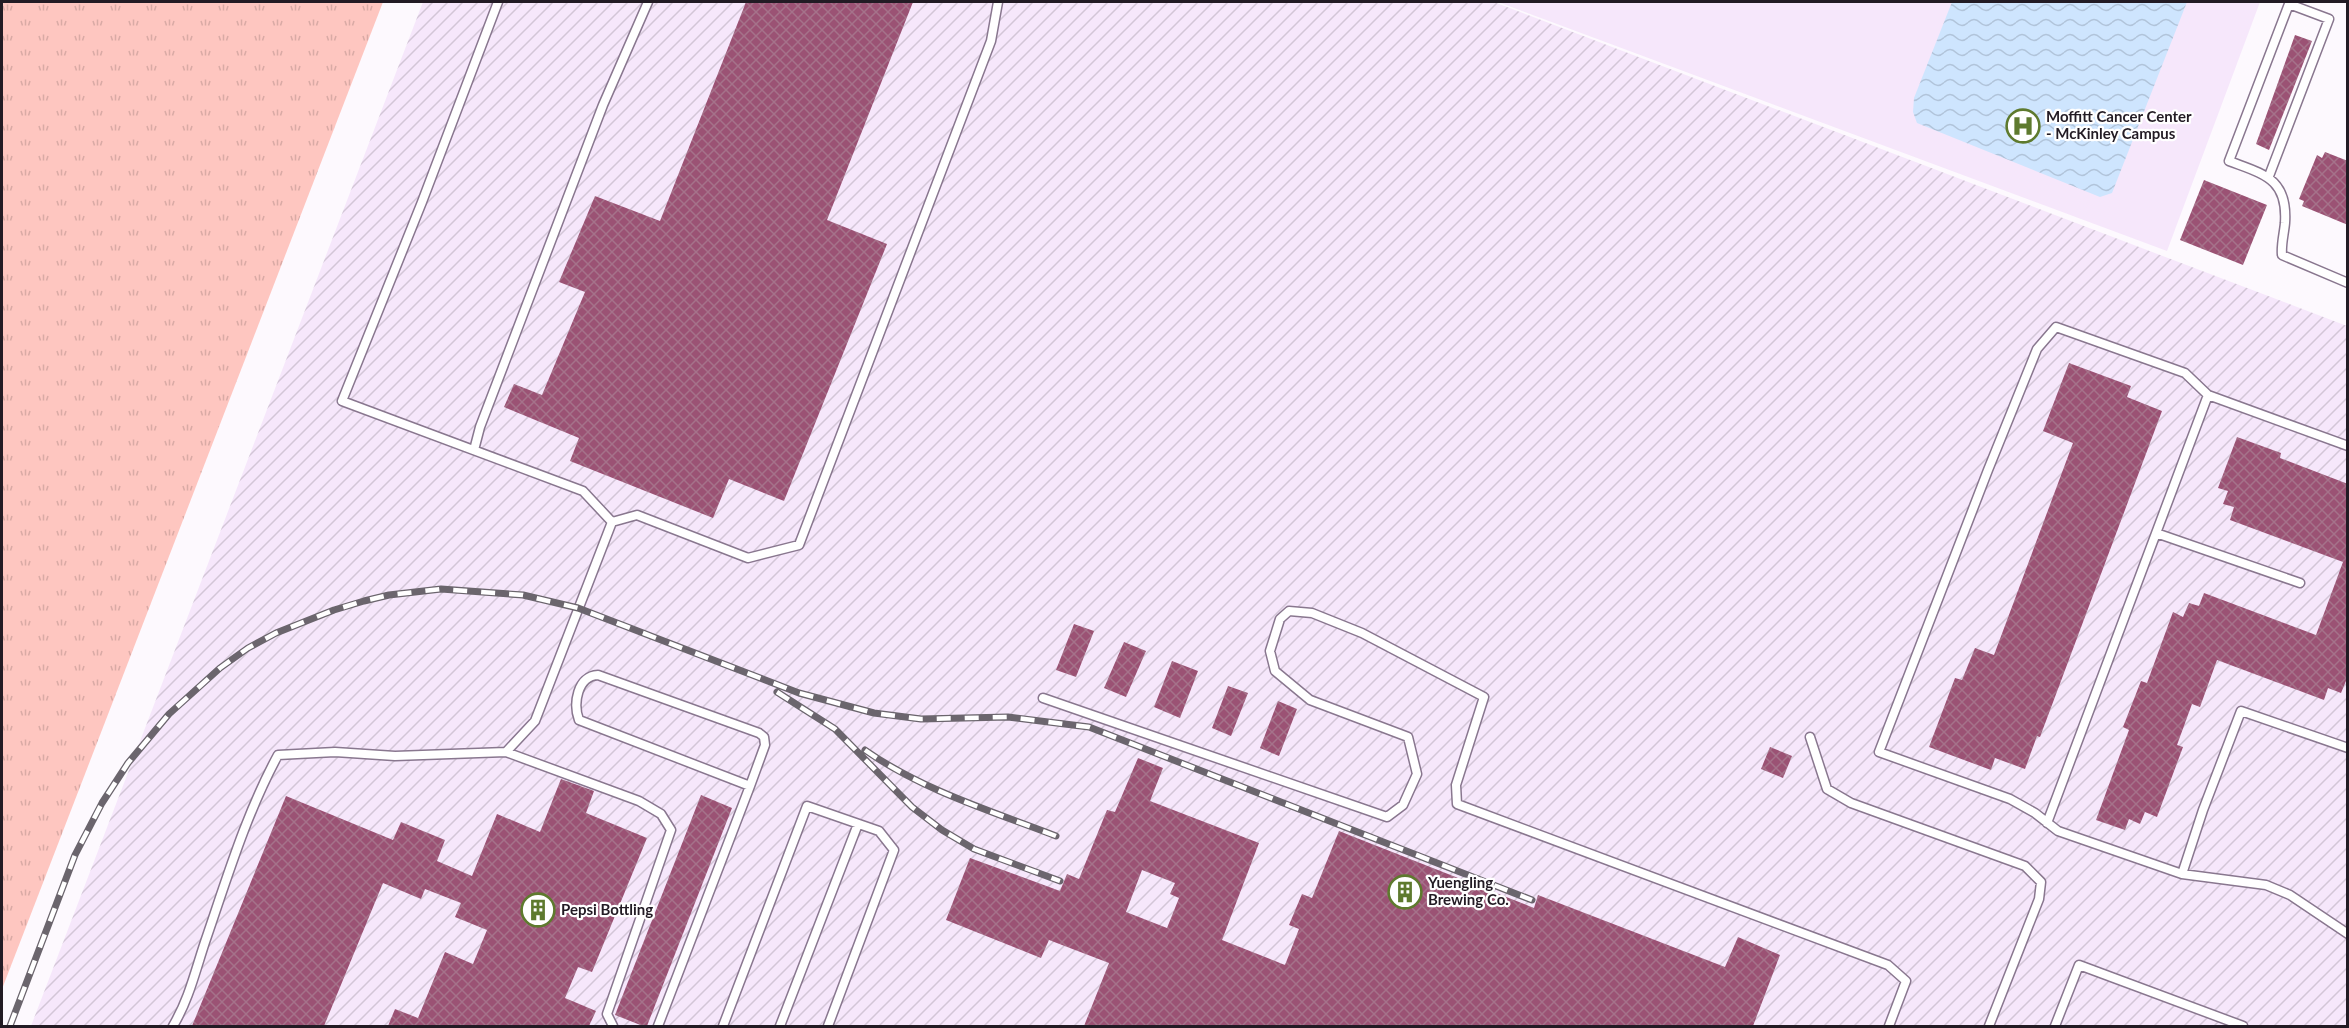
<svg xmlns="http://www.w3.org/2000/svg" width="2349" height="1028" font-family="Lato,sans-serif">
<style>
.built{fill:#f6e7fb}
.industrial{fill:url(#industrial-furrows)}
.grass{fill:url(#grass-tufts)}
.water{fill:url(#water-waves)}
.building{fill:url(#building-cross-hatch);fill-rule:evenodd}
.lines{fill:none;stroke-linecap:round;stroke-linejoin:round}
.lane-casing{stroke:#89778f;stroke-width:11}
.lane{stroke:#fff;stroke-width:8}
.rail-casing{stroke:#6b656d;stroke-width:7}
.rail{stroke:#fff;stroke-width:4.5;stroke-dasharray:14;stroke-linecap:butt}
.labels{text-anchor:middle;stroke-width:4.5;stroke-linejoin:round;paint-order:stroke}
.poi-label{font-size:15px;font-weight:bold;fill:#221b24;stroke:#fff;text-anchor:start}
</style>
<defs>
<pattern id="industrial-furrows" width="10" height="10" patternUnits="userSpaceOnUse" patternTransform="scale(1.5)"><rect width="10" height="10" fill="#f6e7fb"/><path d="M-1 1l2-2M0 10L10 0M9 11l2-2" fill="none" stroke="#d3c6d7"/></pattern>
<pattern id="grass-tufts" width="24" height="20" patternUnits="userSpaceOnUse" patternTransform="scale(1.5)"><rect width="24" height="20" fill="#fec6c0"/><path d="M3 7l-1-3M5 7V3M7 7l1-3M15 17l-1-3M17 17v-4M19 17l1-3" fill="none" stroke="#d9aaa5"/></pattern>
<pattern id="water-waves" width="16" height="10" patternUnits="userSpaceOnUse" patternTransform="scale(1.5)"><rect width="16" height="10" fill="#cee5fe"/><path d="M0 5q4-4 8 0t8 0" fill="none" stroke="#b1c4da"/></pattern>
<pattern id="building-cross-hatch" width="8" height="8" patternUnits="userSpaceOnUse" patternTransform="scale(1.5)"><rect width="8" height="8" fill="#9b5274"/><path d="M0 0l8 8M0 8l8-8" fill="none" stroke="#a5728a"/></pattern>
</defs>
<rect width="100%" height="100%" fill="#fdf9fe"/>
<!-- built -->
<path class="built" d="M1498,2H2260L2167,251Z"/>
<!-- industrial -->
<path class="industrial" d="M423,2H1494L2347,326V1026H31Z"/>
<!-- grass -->
<path class="grass" d="M2,2H383L2,989Z"/>
<!-- water -->
<path class="water" d="M1952,2H2187L2112,193L2100,197L1917,123L1913,112L1914,98Z"/>
<!-- building -->
<path class="building" d="M746,2H913L827,220L887,244L784,501L729,479L713,518L570,461L579,438L504,407L514,384L542,395L585,292L559,282L595,196L660,221Z
M2295,35L2312,41L2269,150L2256,144Z
M2325,152L2348,161V225L2302,206L2304,201L2299,199L2317,155L2322,158Z
M2204,180L2267,205L2243,265L2180,240Z
M2069,363L2131,386L2127,397L2162,411L2040,737L2037,736L2025,769L1995,758L1991,770L1929,747L1955,678L1962,680L1975,648L1994,655L2073,443L2043,431Z
M2237,437L2281,453L2280,458L2348,484V676L2341,693L2328,688L2324,700L2217,660L2200,707L2192,704L2177,745L2183,747L2157,817L2145,812L2140,824L2129,819L2125,830L2096,820L2129,730L2123,727L2141,681L2147,683L2173,612L2183,617L2189,603L2199,606L2204,593L2316,635L2343,562L2230,520L2234,507L2223,504L2228,491L2218,488Z
M1074,624L1094,631L1076,677L1056,670Z
M1124,642L1146,651L1126,697L1104,688Z
M1172,661L1198,671L1180,718L1154,707Z
M1228,686L1248,693L1231,736L1212,728Z
M1278,701L1297,709L1279,756L1260,748Z
M1770,747L1792,756L1783,778L1761,769Z
M1138,758L1163,768L1150,801L1259,843L1222,940L1285,965L1299,929L1289,925L1302,894L1312,898L1339,831L1534,908L1538,895L1725,967L1738,937L1780,955L1753,1026H1084L1109,963L1049,940L1041,958L946,920L970,858L1060,891L1067,874L1079,879L1107,810L1115,812ZM1142,870L1175,883L1170,894L1179,898L1167,928L1126,912Z
M561,779L594,791L586,813L647,838L592,972L578,967L565,998L596,1011L589,1026H388L395,1009L418,1018L445,952L473,964L487,930L455,917L461,903L425,889L421,899L383,883L324,1026H192L286,796L393,840L401,822L445,840L437,861L472,876L497,814L540,832Z
M701,795L732,808L647,1026H643L615,1015Z"/>
<g class="lines">
<defs>
<path id="lane" d="M2269,176L2329,19L2289,4L2229,161C2263,174 2288,178 2285,223C2284,234 2281,244 2282,255L2348,283
M2348,446L2208,395L2185,373L2056,327L2037,349L1988,470L1879,752L2010,799L2035,813L2058,831L2182,874L2266,885L2290,895L2348,934
M474,450L480,427L603,105L648,2
M612,522L637,515L748,558L799,545L991,41L998,2
M2156,533L2300,583
M1043,698L1387,817L1403,805L1417,774L1408,737L1310,700L1275,671L1270,651L1280,619L1289,611L1312,613L1362,633L1484,697L1456,785L1457,804L1888,965L1906,981L1889,1026
M1810,737L1827,789L1851,803L2025,866L2041,882L2039,899L1989,1026
M506,752L639,801L661,814L671,830L607,1014L613,1026
M2047,823L2208,395
M2182,874L2203,810L2241,711L2348,748
M173,1026C189,999 195,972 205,942C227,878 246,814 278,755L335,752L395,756L506,752L535,721L612,522L583,491L342,401L422,202L498,2
M658,1026L750,786L765,745L764,737L759,733L598,675C577,676 573,704 579,720L750,786
M723,1026L807,806L879,831L894,850L828,1026
M780,1026L858,824
M2055,1026L2079,965L2243,1026"/>
</defs>
<!-- lane casing -->
<use href="#lane" class="lane-casing"/>
<!-- lane -->
<use href="#lane" class="lane"/>
<defs>
<path id="rail" d="M777,692L835,729L912,807L942,830L974,849L1060,881
M865,750C922,790 991,811 1056,836
M10,1026L75,855L102,803L128,763L169,714L220,668L248,648L276,633L334,610L364,601L389,595L441,589L523,595L578,608L799,693L874,713L921,719L1008,717L1089,727L1532,900"/>
</defs>
<!-- rail casing -->
<use href="#rail" class="rail-casing"/>
<!-- rail -->
<use href="#rail" class="rail"/>
</g>
<!-- icons -->
<defs>
<symbol id="hospital-ring" viewBox="-11 -11 22 22"><circle r="9.5" fill="#fff" stroke="#5e7a2e" stroke-width="1.5"/><path d="M-5-5h3v3.5h4V-5h3V5h-3V1.5h-4V5h-3Z" fill="#5e7a2e"/></symbol>
<symbol id="building-ring" viewBox="-11 -11 22 22"><circle r="9.5" fill="#fff" stroke="#5e7a2e" stroke-width="1.5"/><path d="M-4-6H4V6H1V3H-1V6H-4ZM-2.5-4.3h1.7v1.8h-1.7ZM.8-4.3h1.7v1.8H.8ZM-2.5-1h1.7V.8h-1.7ZM.8-1h1.7V.8H.8Z" fill="#5e7a2e"/></symbol>
</defs>
<g fill-rule="evenodd">
<use href="#hospital-ring" x="2004" y="107" width="38" height="38"/>
<use href="#building-ring" x="1386" y="873" width="38" height="38"/>
<use href="#building-ring" x="519" y="891" width="38" height="38"/>
</g>
<g class="labels">
<!-- poi labels -->
<g class="poi-label">
<text x="2046" y="122">Moffitt Cancer Center<tspan x="2046" dy="17">- McKinley Campus</tspan></text>
<text x="1428" y="888">Yuengling<tspan x="1428" dy="17">Brewing Co.</tspan></text>
<text x="561" y="915">Pepsi Bottling</text>
</g>
</g>
<!-- border -->
<rect width="2349" height="1028" fill="none" stroke="#221b24" stroke-width="6"/>
</svg>
